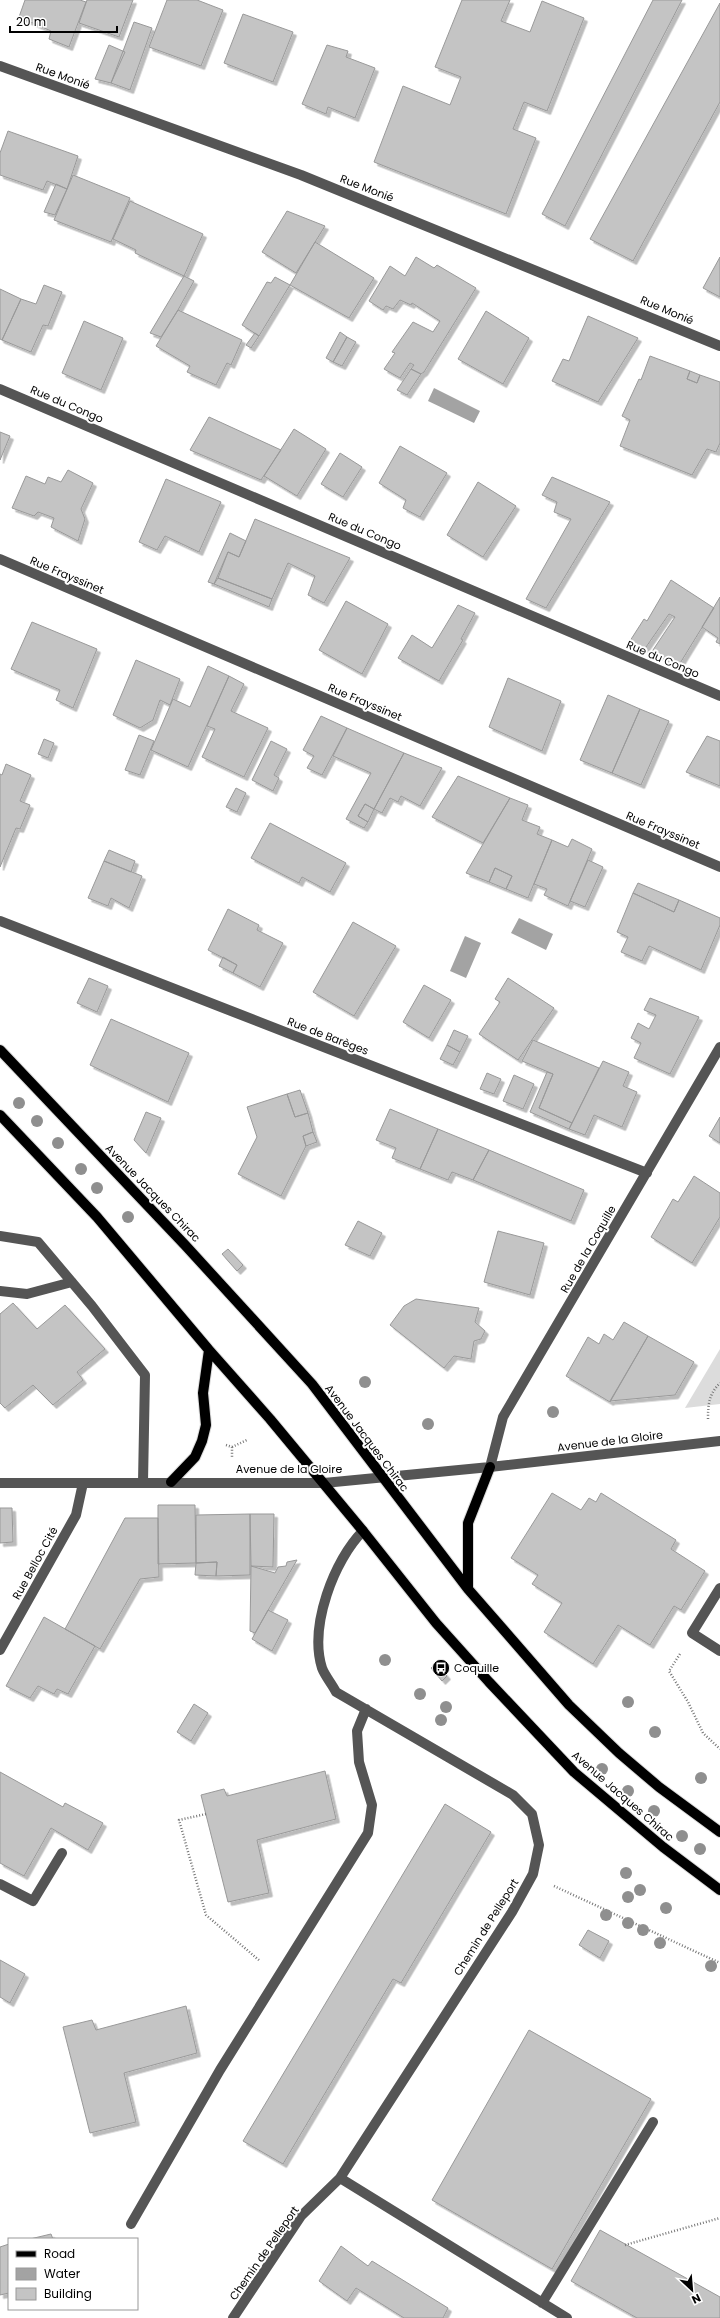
<svg xmlns="http://www.w3.org/2000/svg" width="720" height="2318" font-family="Poppins,sans-serif">
<style>
.green{fill:#dcdcdc}
.water{fill:#a3a3a3}
.building{fill:#c4c4c4;stroke:#999;filter:url(#shadow)}
.lines{fill:none;stroke-linecap:round;stroke-linejoin:round}
.major-casing{stroke:#dbdbdb;stroke-width:12}
.path{stroke:#777;stroke-width:2.5;stroke-dasharray:1 2;stroke-linecap:butt}
.minor{stroke:#555;stroke-width:10}
.major{stroke:#000;stroke-width:10}
.tree{fill:#8f8f8f}
.labels{text-anchor:middle;stroke-width:4;stroke-linejoin:round;paint-order:stroke}
.street-label{font-size:11px;fill:#000;stroke:#fff}
.poi-label{font-size:11px;fill:#000;stroke:#fff;text-anchor:start}
</style>
<defs>
<filter id="shadow"><feDropShadow dx="3.5" dy="3.5" stdDeviation="0" flood-color="#0004"/></filter>
</defs>
<rect width="100%" height="100%" fill="#fff"/>
<!-- green -->
<path class="green" d="M720,1349V1404L685,1408Z"/>
<!-- water -->
<path class="water" d="M434,388L480,411L474,423L428,401Z
M519,918L553,934L546,950L511,933Z
M465,936L481,943L466,978L450,971Z"/>
<!-- building -->
<path class="building" d="M25,0H80L86,2L69,47L49,39L51,31L19,17Z
M87,0H133L119,37L79,23Z
M167,0H197L223,10L201,66L149,47Z
M462,0H510L501,21L530,32L542,1L584,18L547,111L524,102L513,129L536,138L506,214L374,162L403,86L450,105L461,77L435,67Z
M653,0H682L565,226L542,214Z
M720,3V102L633,261L590,239Z
M243,14L293,32L273,82L224,63Z
M134,22L152,28L130,90L111,83Z
M109,45L125,52L111,83L95,79Z
M327,45L348,51L346,57L375,68L355,118L328,107L326,114L302,104Z
M8,131L78,156L67,189L47,181L43,190L0,175V153Z
M73,175L130,198L111,242L54,220Z
M56,184L67,189L55,215L44,212Z
M130,201L203,234L184,276L135,253L136,250L113,239Z
M287,211L325,226L296,273L262,252Z
M315,242L374,278L349,318L290,285Z
M416,257L434,268L437,265L476,288L424,372L421,374L411,369L414,365L410,363L400,378L384,369L395,353L392,352L413,322L433,332L440,321L412,303L411,305L400,300L393,309L386,306L383,310L369,301L390,266L405,276Z
M720,257V297L703,288Z
M184,276L194,281L178,310L161,337L150,333Z
M275,277L290,285L259,336L242,325L267,282L271,283Z
M44,285L62,292L48,326L43,325L31,352L2,340L21,299L36,304Z
M0,289L21,299L2,340L0,339Z
M178,310L242,340L231,365L227,363L216,385L187,372L190,366L156,346Z
M486,311L529,338L503,384L458,359Z
M588,316L638,338L598,402L552,381L563,359L569,361Z
M84,321L123,338L101,390L62,373Z
M340,332L347,337L333,362L326,358Z
M255,333L259,336L251,348L246,345Z
M347,337L356,342L342,366L333,362Z
M650,356L690,371L687,379L697,383L700,375L720,382V443L716,452L707,449L692,475L620,446L630,420L622,416L639,379L641,380Z
M411,369L421,374L407,395L397,390Z
M690,371L700,375L697,383L687,379Z
M209,417L281,450L261,480L190,450Z
M294,429L326,449L297,496L264,476Z
M0,432L10,436L0,460Z
M400,446L447,473L420,517L403,508L406,500L379,483Z
M340,453L362,467L343,497L321,484Z
M68,470L93,483L81,509L85,519L78,541L51,527L54,518L38,512L34,516L12,508L26,476L45,484L48,477L61,482Z
M552,477L610,502L546,608L526,599L571,519L554,512L557,502L542,495Z
M166,479L221,502L199,552L165,536L157,550L139,542Z
M478,482L516,506L483,557L447,535Z
M255,519L350,558L324,603L308,595L315,576L288,563L272,599L218,578L228,552L239,557Z
M230,533L246,541L239,557L228,552L214,584L208,582Z
M218,578L272,599L269,607L214,584Z
M671,580L714,608L679,665L651,653L675,617L669,614L644,650L628,644L644,619L647,621Z
M720,597V644L716,642L718,638L702,627Z
M346,601L388,624L362,674L319,650Z
M458,605L475,613L461,639L463,640L439,681L398,658L412,635L432,648Z
M32,622L97,649L73,708L56,700L60,690L11,669Z
M136,660L180,679L170,705L160,700L153,720L140,728L113,715Z
M208,666L229,676L188,767L151,750L173,699L190,707Z
M229,676L244,684L231,711L268,728L244,777L202,757L215,729L207,726Z
M508,678L561,701L542,751L489,727Z
M608,695L640,709L612,773L580,760Z
M640,709L669,721L641,785L612,773Z
M321,716L347,728L322,775L307,768L314,756L303,750Z
M347,728L404,753L374,809L365,804L358,816L368,822L364,828L346,819L371,773L333,756Z
M139,735L154,741L140,775L125,770Z
M707,736L720,741V786L686,772Z
M44,739L54,743L48,758L38,754Z
M271,741L287,749L274,775L279,778L273,791L252,780Z
M404,753L442,768L420,806L401,796L398,802L390,798L382,813L374,809Z
M6,764L31,775L20,801L30,805L20,829L16,828L0,867V774L2,775Z
M458,776L510,798L483,843L432,817Z
M236,788L246,793L237,812L226,807Z
M510,798L528,805L522,820L540,827L537,834L552,840L528,898L506,889L512,876L495,868L489,882L466,873Z
M365,804L374,809L368,822L358,816Z
M270,823L346,863L330,892L302,877L299,883L251,858Z
M572,839L592,849L568,906L544,895L547,889L534,884L552,840L568,847Z
M109,850L135,861L131,872L104,861Z
M588,860L603,867L585,907L570,901Z
M104,861L142,876L129,908L111,898L108,906L88,898Z
M495,868L512,876L506,889L489,882Z
M638,883L679,900L674,912L633,893Z
M633,893L674,912L679,900L720,918V925L701,970L649,946L642,961L621,952L628,937L617,932Z
M228,909L259,925L257,930L283,943L260,987L233,973L237,965L208,950Z
M353,922L396,946L354,1016L313,992Z
M223,957L237,965L233,973L219,966Z
M89,978L108,986L97,1012L77,1003Z
M508,978L554,1008L518,1060L479,1034L500,1002L495,999Z
M424,985L451,1000L429,1038L403,1022Z
M650,998L699,1017L670,1074L634,1058L641,1043L631,1038L638,1023L649,1029L656,1015L644,1010Z
M111,1019L189,1053L168,1102L90,1065Z
M454,1030L468,1036L460,1052L447,1045Z
M533,1040L599,1068L572,1123L539,1108L553,1074L522,1061Z
M447,1045L460,1052L453,1065L440,1059Z
M603,1061L629,1072L623,1086L637,1092L622,1127L594,1115L585,1135L569,1129Z
M547,1072L553,1074L539,1108L572,1123L569,1129L530,1112Z
M487,1073L501,1079L494,1094L480,1089Z
M514,1075L534,1084L523,1109L503,1101Z
M300,1090L308,1113L295,1117L287,1094Z
M287,1094L295,1117L308,1113L313,1132L303,1136L306,1146L281,1196L238,1174L257,1137L247,1107Z
M390,1109L438,1129L420,1169L392,1158L396,1148L376,1140Z
M146,1112L161,1118L146,1153L134,1140Z
M720,1117V1143L709,1136Z
M438,1129L489,1150L473,1180L452,1172L448,1180L420,1169Z
M313,1132L317,1142L306,1146L303,1136Z
M489,1150L584,1190L571,1221L473,1180Z
M694,1176L720,1193V1217L692,1263L651,1237L673,1199L678,1202Z
M358,1221L382,1233L370,1256L345,1245Z
M498,1231L544,1243L530,1295L484,1282Z
M228,1249L243,1265L237,1271L222,1254Z
M416,1299L479,1308L475,1322L485,1331L481,1339L474,1341L471,1359L454,1356L444,1368L390,1325L404,1306Z
M13,1303L37,1329L65,1305L105,1349L77,1372L83,1380L53,1405L33,1385L5,1408L0,1403V1314Z
M624,1322L648,1336L610,1402L566,1376L588,1337L599,1344L604,1334L613,1340Z
M648,1336L694,1362L675,1395L610,1401Z
M552,1493L581,1510L589,1498L596,1502L601,1493L676,1540L671,1549L705,1571L681,1610L674,1606L650,1645L618,1625L593,1664L544,1632L562,1603L532,1584L538,1575L511,1558Z
M158,1505H195L196,1563L158,1564Z
M0,1508H12L13,1542L0,1543Z
M250,1514H274L273,1567L251,1566Z
M250,1514V1575L216,1576L217,1562L196,1563V1515Z
M125,1518H158L159,1577L140,1579L100,1649L65,1629Z
M297,1560L255,1633L250,1631L251,1566L275,1573L278,1567L286,1566L287,1562Z
M217,1562L216,1576L195,1575L196,1563Z
M268,1610L288,1620L272,1651L252,1639Z
M44,1617L95,1646L68,1694L57,1689L54,1694L38,1686L30,1698L6,1686Z
M436,1663L447,1676L442,1681L431,1668Z
M194,1704L208,1713L191,1741L177,1732Z
M325,1771L336,1819L257,1840L269,1893L228,1902L201,1795L224,1789L227,1796Z
M0,1772L63,1807L65,1803L103,1823L88,1850L51,1828L24,1876L0,1863Z
M445,1804L491,1832L401,1983L393,1979L283,2164L243,2141Z
M588,1930L609,1941L600,1958L579,1945Z
M0,1960L25,1974L10,2003L0,1997Z
M186,2006L197,2053L124,2073L136,2122L90,2133L63,2027L92,2020L96,2030Z
M529,2030L651,2099L552,2269L432,2200Z
M600,2230L720,2297V2318H637L571,2281Z
M51,2234L53,2239H30Z
M9,2244V2293L0,2295V2247Z
M341,2246L368,2266L372,2261L448,2308L443,2318H404L356,2288L347,2301L319,2281Z"/>
<g class="lines">
<defs>
<path id="major" d="M0,1050L185,1245L312,1384L468,1589L569,1705L619,1753L659,1787L720,1832
M0,1115L97,1217L209,1350L270,1419L363,1531L436,1623L489,1682L574,1772L663,1847L720,1890
M171,1482L195,1457L202,1441L206,1425L203,1393L209,1350
M468,1589V1523L490,1467"/>
</defs>
<!-- major casing -->
<use href="#major" class="major-casing"/>
<!-- path -->
<path class="path" d="M708,1419C708,1404 709,1394 720,1383
M226,1445L232,1447V1457
M232,1447L247,1440
M680,1654L669,1671L688,1702L703,1733L720,1749
M206,1814L179,1820L206,1915L260,1961
M554,1886L720,1963
M625,2245L720,2218"/>
<!-- minor -->
<path class="minor" d="M0,66L301,175L720,346
M0,389L720,696
M0,559L720,867
M0,921L647,1173
M0,1236L38,1242L92,1306L145,1375L143,1482
M0,1291L27,1294L72,1282
M490,1467L503,1417L720,1047
M0,1483H324L490,1467L720,1441
M720,1588L692,1633L720,1651
M0,1650L76,1515L83,1483
M0,1884L33,1901L62,1853
M340,2178L567,2318
M131,2224L220,2070L368,1833L372,1805L359,1762L357,1731L366,1709
M542,2303L653,2122
M233,2318L301,2216L340,2178L512,1912L533,1874L539,1845L532,1814L513,1795L336,1692C332,1684 325,1676 322,1668C309,1626 334,1560 363,1531"/>
<!-- major -->
<use href="#major" class="major"/>
</g>
<!-- trees -->
<g class="tree">
<circle cx="19" cy="1103" r="6"/>
<circle cx="37" cy="1121" r="6"/>
<circle cx="58" cy="1143" r="6"/>
<circle cx="81" cy="1169" r="6"/>
<circle cx="97" cy="1188" r="6"/>
<circle cx="128" cy="1217" r="6"/>
<circle cx="365" cy="1382" r="6"/>
<circle cx="553" cy="1412" r="6"/>
<circle cx="428" cy="1424" r="6"/>
<circle cx="385" cy="1660" r="6"/>
<circle cx="420" cy="1694" r="6"/>
<circle cx="628" cy="1702" r="6"/>
<circle cx="446" cy="1707" r="6"/>
<circle cx="441" cy="1720" r="6"/>
<circle cx="655" cy="1732" r="6"/>
<circle cx="602" cy="1769" r="6"/>
<circle cx="701" cy="1778" r="6"/>
<circle cx="628" cy="1791" r="6"/>
<circle cx="654" cy="1811" r="6"/>
<circle cx="682" cy="1836" r="6"/>
<circle cx="700" cy="1849" r="6"/>
<circle cx="626" cy="1873" r="6"/>
<circle cx="640" cy="1890" r="6"/>
<circle cx="628" cy="1897" r="6"/>
<circle cx="666" cy="1908" r="6"/>
<circle cx="606" cy="1915" r="6"/>
<circle cx="628" cy="1923" r="6"/>
<circle cx="643" cy="1930" r="6"/>
<circle cx="660" cy="1943" r="6"/>
<circle cx="711" cy="1966" r="6"/>
</g>
<!-- icons -->
<defs>
<symbol id="bus-disc" viewBox="-11 -11 22 22"><circle r="9.5" fill="#000" stroke="#fff"/><path d="M-5-6H5V4H4V6H2V4H-2V6H-4V4H-5ZM-3.5-4V0h7V-4ZM-3.5 1.2v1.5H-2V1.2ZM2 1.2v1.5H3.5V1.2Z" fill="#fff"/></symbol>
</defs>
<g fill-rule="evenodd">
<use href="#bus-disc" x="431" y="1658" width="20" height="20"/>
</g>
<g class="labels">
<!-- street labels -->
<g class="street-label">
<text transform="translate(63 76) rotate(20)" y="4">Rue Monié</text>
<text transform="translate(367 188) rotate(21)" y="4">Rue Monié</text>
<text transform="translate(667 310) rotate(23)" y="4">Rue Monié</text>
<text transform="translate(67 404) rotate(23)" y="4">Rue du Congo</text>
<text transform="translate(365 531) rotate(23)" y="4">Rue du Congo</text>
<text transform="translate(67 575) rotate(23)" y="4">Rue Frayssinet</text>
<text transform="translate(663 659) rotate(23)" y="4">Rue du Congo</text>
<text transform="translate(365 702) rotate(23)" y="4">Rue Frayssinet</text>
<text transform="translate(663 830) rotate(23)" y="4">Rue Frayssinet</text>
<text transform="translate(328 1036) rotate(21)" y="4">Rue de Barèges</text>
<text transform="translate(153 1193) rotate(46)" y="4">Avenue Jacques Chirac</text>
<text transform="translate(588 1249) rotate(-60)" y="4">Rue de la Coquille</text>
<text transform="translate(367 1438) rotate(53)" y="4">Avenue Jacques Chirac</text>
<text transform="translate(610 1441) rotate(-7)" y="4">Avenue de la Gloire</text>
<text x="289" y="1473">Avenue de la Gloire</text>
<text transform="translate(35 1563) rotate(-61)" y="4">Rue Belloc Cité</text>
<text transform="translate(623 1796) rotate(41)" y="4">Avenue Jacques Chirac</text>
<text transform="translate(486 1927) rotate(-58)" y="4">Chemin de Pelleport</text>
<text transform="translate(264 2253) rotate(-55)" y="4">Chemin de Pelleport</text>
</g>
<!-- poi labels -->
<g class="poi-label">
<text x="454" y="1672">Coquille</text>
</g>
</g>
<!-- legend -->
<rect x="8" y="2238" width="130" height="72" fill="#ffffff" stroke="#999999"/>
<rect x="16" y="2251" width="20" height="6" fill="#000000" stroke="#999999"/>
<text x="44" y="2258" font-size="12" fill="#000000">Road</text>
<rect x="16" y="2268" width="20" height="12" fill="#a3a3a3" stroke="#999999"/>
<text x="44" y="2278" font-size="12" fill="#000000">Water</text>
<rect x="16" y="2288" width="20" height="12" fill="#c4c4c4" stroke="#999999"/>
<text x="44" y="2298" font-size="12" fill="#000000">Building</text>
<!-- north arrow -->
<g transform="translate(692 2290) rotate(154)" stroke="#ffffff" stroke-width="3" paint-order="stroke">
<path d="M0-3L7 15L0 10L-7 15Z" fill="#000000"/>
<text y="-6" font-size="11" font-weight="bold" text-anchor="middle" fill="#000000">N</text>
</g>
<!-- scale -->
<path d="M10 26v6h107v-6" fill="none" stroke="#000000" stroke-width="2"/>
<text x="16" y="26" font-size="12" fill="#000000" stroke="#ffffff" stroke-width="3" paint-order="stroke">20 m</text>
</svg>
